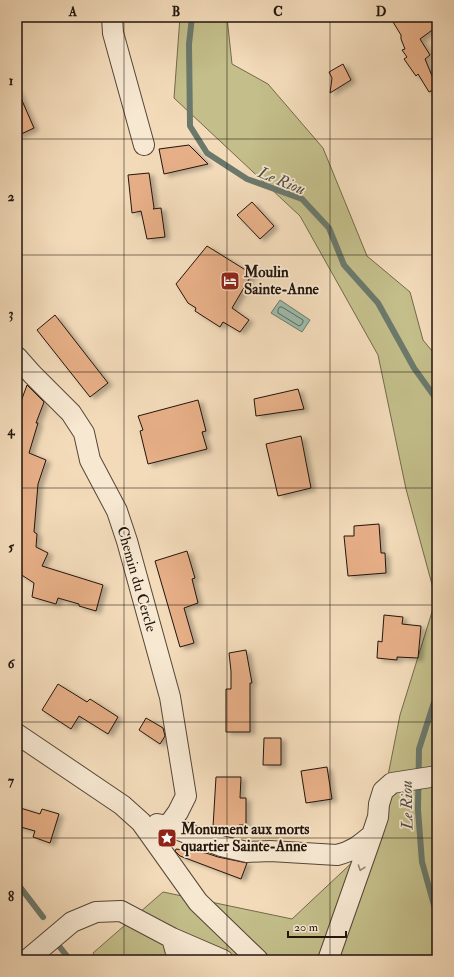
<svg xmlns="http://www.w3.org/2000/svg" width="454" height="977" font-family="'IM FELL Double Pica',serif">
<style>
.green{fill:#c3be8a;stroke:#726a4b}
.water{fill:#9cbbac;stroke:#6b796c}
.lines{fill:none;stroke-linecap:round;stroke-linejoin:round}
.shore{stroke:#5f685c;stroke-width:1}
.stream{stroke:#6b796c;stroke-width:6}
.building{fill:#e7af87;stroke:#22150c;filter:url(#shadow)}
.minor-casing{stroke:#564638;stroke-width:22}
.minor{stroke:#f7e8d2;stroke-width:20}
.oneway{stroke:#978979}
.grid{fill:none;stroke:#22150c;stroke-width:1;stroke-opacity:0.55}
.labels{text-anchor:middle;stroke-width:3.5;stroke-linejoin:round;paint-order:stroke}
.poi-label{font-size:15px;font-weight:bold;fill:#22150c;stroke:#f7e8d2;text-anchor:start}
.street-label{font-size:15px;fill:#22150c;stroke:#f7e8d2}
.water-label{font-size:16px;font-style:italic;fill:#4d4f44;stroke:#f7e8d2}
.neatline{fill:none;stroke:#22150c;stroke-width:1.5}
.grid-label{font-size:13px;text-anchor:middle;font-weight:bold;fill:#22150c}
</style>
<defs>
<filter id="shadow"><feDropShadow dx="4.5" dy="2.5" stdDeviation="2" flood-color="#0004"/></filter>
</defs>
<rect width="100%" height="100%" fill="#f3dbba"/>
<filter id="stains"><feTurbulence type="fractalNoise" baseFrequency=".005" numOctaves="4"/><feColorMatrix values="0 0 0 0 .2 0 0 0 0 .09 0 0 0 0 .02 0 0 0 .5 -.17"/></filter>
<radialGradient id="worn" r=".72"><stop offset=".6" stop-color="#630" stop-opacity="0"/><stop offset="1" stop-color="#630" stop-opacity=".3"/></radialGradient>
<!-- green -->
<path class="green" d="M180,17H227L232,64L268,84L323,148L367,256L410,292L423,340L437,357V960H97L93,953L163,892L292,919L375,841L400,715L436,599L406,489L378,355L300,216L174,98Z"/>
<!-- water -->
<path class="water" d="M280,300L310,320L302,332L271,313Z"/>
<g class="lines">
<!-- shore -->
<path class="shore" d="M280,307H282L303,320V322L301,325L299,326L278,313V310Z"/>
<!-- stream -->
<path class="stream" d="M192,17L189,44L190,126L207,153L247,179L302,199L329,228L344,265L378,303L414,368L437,400
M437,478L435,483L437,487
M437,693L419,749L418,810L422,862L437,916
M17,883L43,917
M59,946L70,960"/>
</g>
<!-- building -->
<path class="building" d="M390,17H429L435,28L420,39L430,55L425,59L437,88L429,92L418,74L416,76L404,59L407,57L402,50L405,49L401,39V35Z
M343,64L351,80L330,93L332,78L329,72Z
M17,89L34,128L17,136Z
M189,145L208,164L164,174L159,149Z
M149,173L154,208L153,209L161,208L165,237L147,239L141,211L132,213L128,175Z
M252,202L274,226L260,239L237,215Z
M207,246L252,274L232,308L249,320L240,332L223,322L220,327L195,311L196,308L188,303L176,284Z
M55,315L108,383L90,397L37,330Z
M27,385L44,402L36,423H38L29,453L46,460L38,484L34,532L37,534L36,547L48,553L42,566L103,585L96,611L79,606V604L58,598L56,604L32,597L34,583L17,572V407H19Z
M298,389L304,409L256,416L254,399Z
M198,400L206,431L202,432L207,449L148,464L140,431L143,430L138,416Z
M301,436L311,488L278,496L266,444Z
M379,524L381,553H385L386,573L348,576L344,536H354V526Z
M187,551L195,578L192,579L198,603L184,608L194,643L180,647L155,561Z
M384,615L403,617L402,624L421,626L418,658L397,657V660L377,658L378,641L382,642Z
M246,650L252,683H250V732H226V689H231V671L229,653Z
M58,684L87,702L90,699L118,717L108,734L79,716L71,729L42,710Z
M146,718L163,728L165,736L160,744L139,730Z
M264,738H281V765H263Z
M327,767L332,799L306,803L301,771Z
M216,777H241L240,798H246V825H239V828L213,827Z
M17,807L40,814L42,809L59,814L50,843L33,837L35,831L17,826Z
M176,849L206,853L218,857L247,863L241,879L180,856L175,851Z"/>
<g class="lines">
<defs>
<path id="minor" d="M112,17L113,33L144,145
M17,357L32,374L71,413L84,433L90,460L117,511L127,541L170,697L186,796L178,812L168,826
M17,734L122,805L141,822L198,902L258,960
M157,824L168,826L221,846L247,852L270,851L337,855C353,851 360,845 372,835
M172,938L178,960
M27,960L72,922L96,912L121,911L172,938L223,960
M328,960L372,835L378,817L379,804L383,791L392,783L437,776"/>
</defs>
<!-- minor casing -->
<use href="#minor" class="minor-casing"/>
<!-- minor -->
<use href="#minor" class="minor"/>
</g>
<!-- one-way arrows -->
<defs><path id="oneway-chevron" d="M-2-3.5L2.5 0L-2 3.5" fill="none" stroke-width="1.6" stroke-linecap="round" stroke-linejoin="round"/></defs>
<use class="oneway" href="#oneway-chevron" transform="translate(361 868) rotate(109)"/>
<!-- grid -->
<path class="grid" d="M124,17V960M227,17V960M330,17V960M17,139H437M17,255H437M17,372H437M17,488H437M17,605H437M17,722H437M17,838H437"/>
<!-- icons -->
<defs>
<symbol id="hotel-square" viewBox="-11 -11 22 22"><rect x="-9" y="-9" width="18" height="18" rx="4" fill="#8f2418" stroke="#f7e8d2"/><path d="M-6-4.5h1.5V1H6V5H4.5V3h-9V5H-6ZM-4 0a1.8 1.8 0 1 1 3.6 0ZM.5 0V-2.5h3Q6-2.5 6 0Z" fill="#fff"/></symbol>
<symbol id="sight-square" viewBox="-11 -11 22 22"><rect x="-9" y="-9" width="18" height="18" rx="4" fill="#8f2418" stroke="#f7e8d2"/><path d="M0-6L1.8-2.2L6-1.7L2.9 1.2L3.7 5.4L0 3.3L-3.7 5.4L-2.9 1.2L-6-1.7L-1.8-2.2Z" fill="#fff"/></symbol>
</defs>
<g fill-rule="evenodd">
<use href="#hotel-square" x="219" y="270" width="22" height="22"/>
<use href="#sight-square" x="156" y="827" width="22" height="22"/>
</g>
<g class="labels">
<!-- poi labels -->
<g class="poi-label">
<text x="244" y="277">Moulin<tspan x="244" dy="17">Sainte-Anne</tspan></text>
<text x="181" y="834">Monument aux morts<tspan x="181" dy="17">quartier Sainte-Anne</tspan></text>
</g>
<!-- street labels -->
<g class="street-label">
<text transform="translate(137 579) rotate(74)" y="5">Chemin du Cercle</text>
</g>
<!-- water labels -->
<g class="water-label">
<text transform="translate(282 180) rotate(22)" y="6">Le Riou</text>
<text transform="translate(406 805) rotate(-91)" y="6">Le Riou</text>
</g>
</g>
<!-- margin -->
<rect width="454" height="977" fill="none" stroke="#f3dbba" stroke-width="44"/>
<!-- scale -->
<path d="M288 931v6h58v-6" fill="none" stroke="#22150c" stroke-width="2"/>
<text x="294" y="931" font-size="12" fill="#22150c" stroke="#f7e8d2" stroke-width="3" paint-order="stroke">20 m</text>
<rect x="22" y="22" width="410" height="933" class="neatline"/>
<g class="grid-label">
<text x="73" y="16">A</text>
<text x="176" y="16">B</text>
<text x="278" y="16">C</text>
<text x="381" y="16">D</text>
<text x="11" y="85">1</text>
<text x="11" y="201">2</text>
<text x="11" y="318">3</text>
<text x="11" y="435">4</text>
<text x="11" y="551">5</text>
<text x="11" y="668">6</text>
<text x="11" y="785">7</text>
<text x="11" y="901">8</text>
</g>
<rect width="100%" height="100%" filter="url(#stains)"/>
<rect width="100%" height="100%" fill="url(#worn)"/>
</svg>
